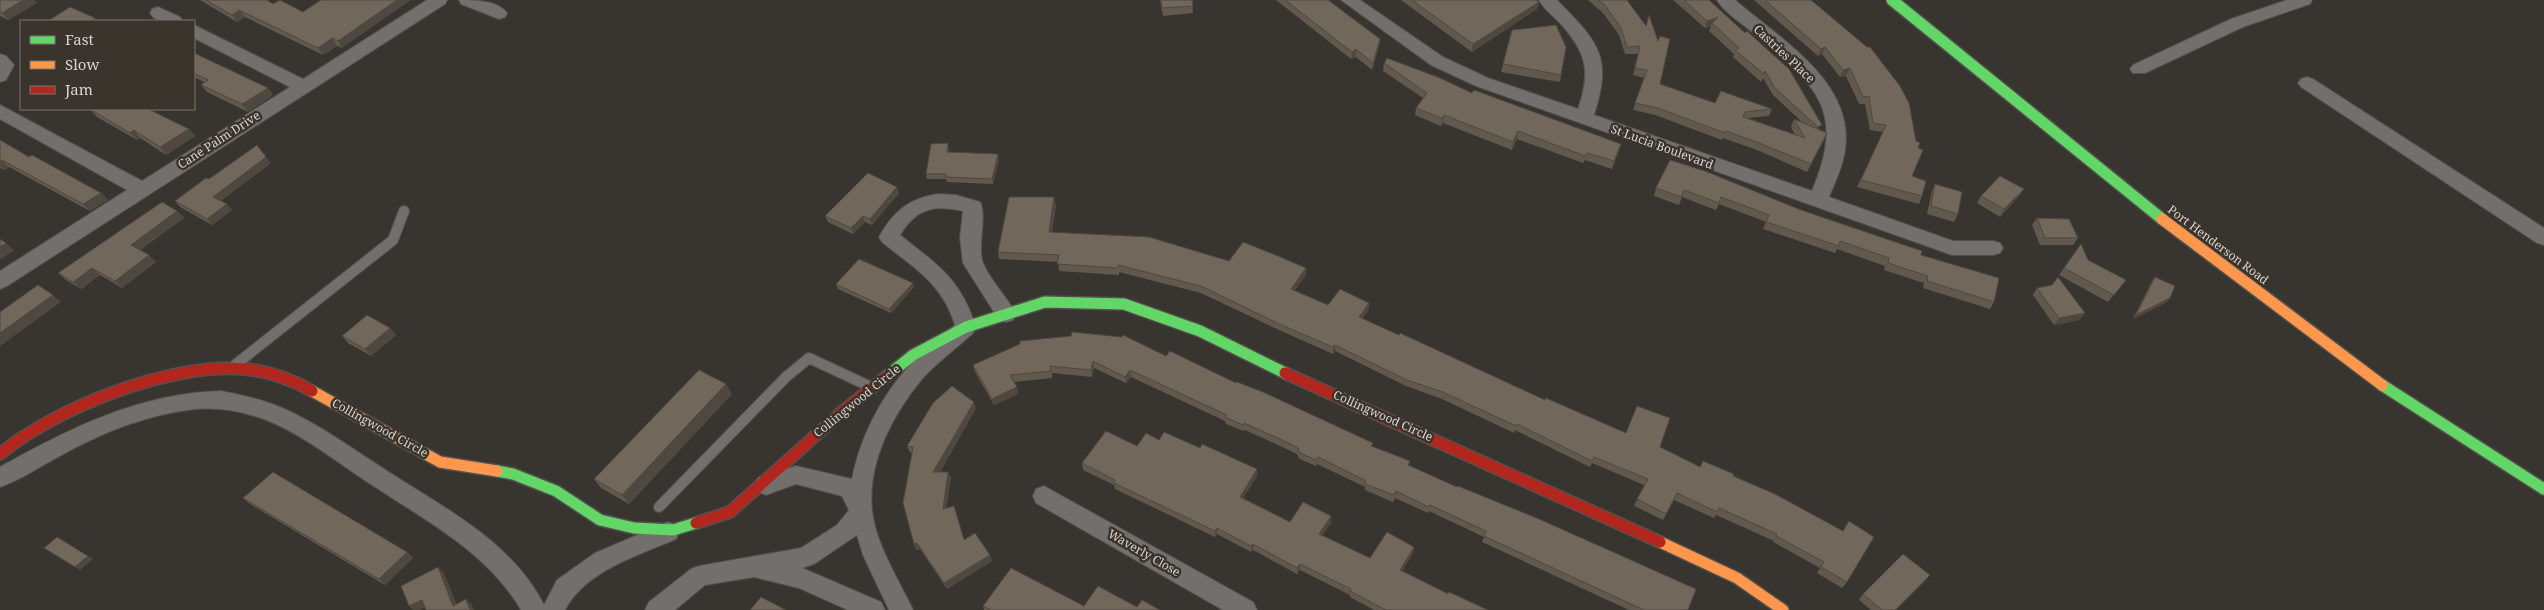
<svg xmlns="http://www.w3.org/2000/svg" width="2544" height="610" font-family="'Noto Serif',serif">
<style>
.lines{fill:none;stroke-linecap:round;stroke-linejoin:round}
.lane-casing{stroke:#54504c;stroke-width:12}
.street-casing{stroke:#54504c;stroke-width:2}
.fast-casing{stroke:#54504c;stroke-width:14}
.slow-casing{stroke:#54504c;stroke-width:14}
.jam-casing{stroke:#54504c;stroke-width:14}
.lane{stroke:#726f6c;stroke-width:10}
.street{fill:#726f6c;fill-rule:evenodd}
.fast{stroke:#63d668;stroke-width:11}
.slow{stroke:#ff974d;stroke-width:11}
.jam{stroke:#b3261e;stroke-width:11}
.wall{fill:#61594e}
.shaded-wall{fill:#4f4840}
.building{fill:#71675b;stroke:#4f4840}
.labels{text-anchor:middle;stroke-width:5;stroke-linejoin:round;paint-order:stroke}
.street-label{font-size:12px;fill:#d7d3cf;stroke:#3b342d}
</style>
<rect width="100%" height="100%" fill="#383430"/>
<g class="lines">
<defs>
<path id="lane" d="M235,365L393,240L404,211
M659,507L786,377L809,358L871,387"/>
<path id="street" d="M427,0H447L445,4L7,286L0,289V271L127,190L0,119V105L142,181L290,87L194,38V25L303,79Z
M459,0C473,0 498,0 507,13L505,17L499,19L461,4Z
M1341,0H1360L1443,57L1488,78L1578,109C1591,72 1587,53 1560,23C1553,16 1544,9 1539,0H1557C1598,42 1613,56 1594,115L1812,191C1848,106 1813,84 1751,31C1740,22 1724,12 1717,0H1735C1780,39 1855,82 1845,150C1843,166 1835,182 1829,197L1953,241H1993L2000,243L2003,248L2000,253L1993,255H1952L1476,86L1431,65Z
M2287,0H2312L2310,4L2243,27L2145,73H2133L2130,69L2133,65L2231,19Z
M158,7L180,17L182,21C171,22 156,24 150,13L152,9Z
M0,54L6,56L14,65L6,80L0,82Z
M2307,77L2313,79L2544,228V245L2537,243L2301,87L2298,83L2301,79Z
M938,194L956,195L980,202C987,215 978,243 982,260C987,277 1008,298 1016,314L1013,320L1006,322L999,320L963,263L960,238L963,211C933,204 916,209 900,235C939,266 960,278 976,327L973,333C957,348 937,362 922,379C892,415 867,463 872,511C876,545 899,580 913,610H889L863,555L857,535L814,564L802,568L881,602L885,610H848L799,588L754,577L705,585L675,610H645L649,602L691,569L699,566L801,548L837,525L849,510L842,496L796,484L766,495L758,492L755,485L758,478L796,466L852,479C860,438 880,398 909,366C922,351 940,338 955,325C942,283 914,268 882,242L879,237C893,212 909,198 938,194Z
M221,391C241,395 261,399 280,407C317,423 350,447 384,469C441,506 512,541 544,605L557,580L595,553L668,522L676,525L679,532L676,539C637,556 585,571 565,610H521C488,552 423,519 369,483C332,459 294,427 251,415C231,409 208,407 188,410C143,416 99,434 60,456C40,466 21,480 0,487V467C70,428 140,393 221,391Z
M1044,486L1253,602L1257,610H1223L1036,503L1033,496L1036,489Z"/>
<path id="fast" d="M1892,0L2162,219
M887,376L913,355L966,327L1045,302L1124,304L1200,331L1285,373
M2382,385L2544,489
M497,471L513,474L556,491L600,520L634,528L673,530L696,523"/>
<path id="slow" d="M2162,219L2382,385
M312,391L440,462L497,471
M1660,542L1737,578L1783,610"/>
<path id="jam" d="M1285,373L1660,542
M0,454C55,408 172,362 244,369C268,371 291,379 312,391
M696,523L730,512L843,411L887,376"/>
</defs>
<!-- lane casing -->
<use href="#lane" class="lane-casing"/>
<!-- street casing -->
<use href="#street" class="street-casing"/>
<!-- fast casing -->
<use href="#fast" class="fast-casing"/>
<!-- slow casing -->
<use href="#slow" class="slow-casing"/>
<!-- jam casing -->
<use href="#jam" class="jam-casing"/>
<!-- lane -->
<use href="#lane" class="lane"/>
<!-- street -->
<use href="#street" class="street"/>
<!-- fast -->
<use href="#fast" class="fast"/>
<!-- slow -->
<use href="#slow" class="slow"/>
<!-- jam -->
<use href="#jam" class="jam"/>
</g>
<!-- wall -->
<path class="wall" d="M0,0H34L37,3L8,20L0,16Z
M200,0H267L273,4L303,12L321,0L342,48L337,46L323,55L245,17L237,22Z
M1160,0H1192L1193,13L1163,16Z
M1276,0H1328L1380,39L1379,46L1372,70L1356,57L1351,59Z
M1401,0H1536L1539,2L1537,9L1472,52Z
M1588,0H1627L1660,84L1715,103L1772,109L1769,116L1748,118L1795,135L1791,127L1794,119L1802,122L1773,95L1763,78L1761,82L1733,57L1734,54L1709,31L1711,26L1705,28L1673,0H1709L1820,130L1824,140L1807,172L1757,150L1723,138L1722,140L1655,115L1633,110L1644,78L1633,75L1638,54H1625L1619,35L1603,13Z
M1754,0H1811L1916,141L1918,148L1912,176L1922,196L1919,204L1857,187L1883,132L1870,130L1865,104H1859L1846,76L1840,77L1822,54L1818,56Z
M1566,47L1560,82L1501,72L1503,64Z
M194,53L268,88L273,95L248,112L207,92L201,85L204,82L194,77Z
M1384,63L1472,93L1619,151L1612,169L1585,160L1583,163L1517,139L1512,150L1443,123L1441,126L1415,115L1416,108L1423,98L1383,71Z
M90,109L189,129L195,136L166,155L140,138L137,140L97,117Z
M0,140L29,157L101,193L108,200L90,211L9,167L5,170L0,168Z
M949,148V152L999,159L993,184L947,182L946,179H927L926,174Z
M1670,160L1921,255L1994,302L1990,309L1923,288L1924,283L1884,270L1885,266L1837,249L1835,253L1763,229L1766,222L1719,204L1716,210L1682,197L1679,205L1654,196L1656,188Z
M271,163L220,201L232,210L212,225L180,207L175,201L209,179Z
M1935,184L1958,214L1954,222L1927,214L1932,191Z
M2024,189L2019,196L2000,217L1977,203L1981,196Z
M899,193L872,225L865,222L853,234L828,222L825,216Z
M1056,205L1052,232L1229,261L1306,268V275L1294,291L1328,305L1369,309L1362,319L1545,400L1660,447L1700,467L1733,476L1847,582L1842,588L1817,573L1820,568L1773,542L1774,541L1716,515L1714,518L1674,500L1663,520L1634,506L1644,485L1592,463L1590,467L1515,430L1514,433L1442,399L1406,386L1335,351L1333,354L1279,330L1201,293L1119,272V275L1059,271L1058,262L999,259L998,252Z
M177,211L184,218L140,250L156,262L122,288L100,275L81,289L66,280L58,273Z
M2037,218L2078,238L2073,245H2040L2032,225Z
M2081,244L2088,260L2126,280L2108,302L2059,275Z
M2155,277L2170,298L2167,302L2133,319L2152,281Z
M836,284L914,287L891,313L838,289Z
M2037,288L2085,313L2079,320L2054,325L2033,295Z
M390,328L396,335L371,356L348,343L342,336Z
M1166,356L1236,383L1373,443L1372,446L1410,461L1409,466L1688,610H1629L1482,542L1484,537L1429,511L1428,513L1395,498L1393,502L1365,490V487L1317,464L1316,466L1298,458V455L1291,451L1245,430L1244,431L1226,424L1225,421L1131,377L1126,383L1094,368L1092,377L1052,373V378L1014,382L1018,394L994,405L975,372L973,365Z
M732,394L629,504L601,488L594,479Z
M976,408L940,472H948L951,478L946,508L956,512L964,540L990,555L992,561L947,589L920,549L916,550L914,544L912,453L910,452L907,446Z
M1159,440L1200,448L1257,469V476L1243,498L1290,522L1331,516V523L1322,535L1370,558L1413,553L1402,571L1448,594L1488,610H1374L1350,597V595L1300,570L1297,574L1253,550L1251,552L1217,534L1215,537L1115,489L1114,485L1083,470L1082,463Z
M243,498L407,552L413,558L385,585L250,504Z
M1930,575L1925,581L1896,610H1871L1859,600L1863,594Z
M983,606L1137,607L1160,610H984Z"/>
<!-- shaded-wall -->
<path class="shaded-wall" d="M23,0H34L37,3L8,20L2,13Z
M397,0H411L342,48L338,41Z
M1539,2L1537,9L1472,52L1473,44Z
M239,10L245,17L237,22L232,15Z
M1718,17L1712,23L1711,26L1705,28L1707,21Z
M95,18L98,21H90Z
M332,38L337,46L323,55L318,48Z
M1380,39L1379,46L1372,70L1373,63Z
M1825,47L1822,54L1818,56L1821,49Z
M1356,49V57L1351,59L1352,52Z
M1850,68L1846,76L1840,77L1843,70Z
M268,88L273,95L248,112L242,104Z
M1444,115L1443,123L1441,126L1442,118Z
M189,129L195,136L166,155L160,147Z
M134,130L140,138L137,140L130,133Z
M1518,131L1517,139L1512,150L1513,142Z
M948,143L949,148L948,157L947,152Z
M1621,144L1619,151L1612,169L1614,161Z
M257,145L271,163L218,203L213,197Z
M998,154L999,159L993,184L992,179Z
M2,160L9,167L5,170L0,166V161Z
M897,187L899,193L872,225L870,219Z
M2024,189L2019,196L2000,217L2004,209Z
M101,193L108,200L90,211L83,204Z
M1054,197L1056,205L1051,239L1049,232Z
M227,204L232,210L212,225L207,219Z
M177,211L184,218L138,252L131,245Z
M863,216L865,222L853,234L851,228Z
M6,243L14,250L0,260V247Z
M149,255L156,262L122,288L115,281Z
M92,268L100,275L81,289L73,282Z
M1306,268V275L1290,296L1291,289Z
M913,283L914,287L891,313L889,309Z
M53,295L61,302L0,346V333Z
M2170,298L2167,302L2133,319L2136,315Z
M1369,303V309L1358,324L1359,317Z
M2085,313L2079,320L2054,325L2059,318Z
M390,328L396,335L371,356L365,349Z
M1335,345V351L1333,354V347Z
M1093,361L1094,368L1092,377L1091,370Z
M1130,370L1131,377L1126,383L1125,377Z
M726,384L732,394L629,504L622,495Z
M1017,387L1018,394L994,405L992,399Z
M974,402L976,408L936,478L933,472Z
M1257,469V476L1240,503V497Z
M948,472L951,478L945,515L943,509Z
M1331,516V523L1319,540V534Z
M1217,528V534L1215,537V531Z
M917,543L920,549L916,550L914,544Z
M1253,544V550L1251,552V546Z
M1414,547L1413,553L1399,577L1400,570Z
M407,552L413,558L385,585L379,579Z
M990,555L992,561L947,589L944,583Z
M88,556L93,559L80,570L75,567Z
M1300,564V570L1297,574V568Z
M438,567L444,573L459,610L453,606Z
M1930,575L1925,581L1896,610H1895Z
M466,599L472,605L474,610H470Z
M422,600L428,605L420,610H413L409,606Z"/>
<!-- building -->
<path class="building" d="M0,0H23L2,13L0,12Z
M206,0H267L273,4L280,0L303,12L321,0H397L338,41L332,38L318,48L239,10L232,15Z
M1161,0H1192L1193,6L1162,8Z
M1285,0H1328L1380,39L1373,63L1356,49L1352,52Z
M1412,0H1536L1539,2L1473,44Z
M1598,0H1627L1646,26L1649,15L1658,41L1660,36L1670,39L1660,84L1715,103L1721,91L1772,109L1745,112L1743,117L1805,138L1794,119L1827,133L1811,164L1759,143L1726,131L1725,133L1658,108L1635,103L1647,70L1635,68L1640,46L1627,47L1621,28L1605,5Z
M1684,0H1709L1745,33L1747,31L1770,52L1789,69L1822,125L1818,127L1775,88L1765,71L1764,74L1735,50L1739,48L1712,23L1718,17L1707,21Z
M1765,0H1811L1867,47H1870L1900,86L1909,103L1916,141L1920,143L1918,148L1923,150L1912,176L1926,181L1922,196L1861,180L1886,125L1873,123L1869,96L1863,97L1850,68L1843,70L1825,47L1821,49Z
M70,7L95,18L90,21H48Z
M1556,25L1566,47L1561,75L1503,64L1512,30Z
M194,53L268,88L242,104L201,85L208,80L194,73Z
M1387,58L1440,78L1472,93L1474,90L1621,144L1614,161L1587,153L1585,156L1518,131L1513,142L1444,115L1442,118L1416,108L1427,93L1384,63Z
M90,109H148L189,129L160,147L134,130L130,133Z
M0,140L29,157L32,155L101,193L83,204L2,160L0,161Z
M948,143L947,152L998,154L992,179L946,177V174H926L931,144Z
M257,145L266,157L213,197L227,204L207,219L175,201L206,178L209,179Z
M1670,160L1705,171L1801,210L1922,251L1921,255L1999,278L1994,302L1927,281L1928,276L1888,263L1889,258L1840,241L1839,246L1766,222L1769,215L1721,197L1719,203L1684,190L1681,197L1656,188Z
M868,173L897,187L870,219L863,216L851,228L825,216Z
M2000,176L2024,189L2004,209L1981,196Z
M1935,184L1962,192L1958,214L1931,206Z
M1009,197H1054L1049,232L1149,237L1229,261L1243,242L1278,256L1306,268L1291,289L1328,305L1340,289L1369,303L1359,317L1399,335L1400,333L1545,400L1546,398L1626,433L1637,406L1670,418L1660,447L1700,467L1703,461L1734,474L1733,476L1775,494L1843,531L1849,521L1874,537L1847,582L1821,567L1824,562L1776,536L1777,534L1719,508L1717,512L1677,493L1666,514L1637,499L1648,479L1594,457L1592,461L1517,424L1516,426L1443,392L1407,380L1335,345L1333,347L1279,324L1201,286L1118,265V268L1057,264L1059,255L998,252Z
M162,202L177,211L131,245L149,255L115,281L92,268L73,282L58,273Z
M2037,218L2069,219L2078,238H2045Z
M0,239L6,243L0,247Z
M2081,244L2088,260L2126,280L2114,295L2064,268Z
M859,259L913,283L889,309L836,284Z
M2058,277L2085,313L2059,318L2037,288L2052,285Z
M2155,277L2175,286L2170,298L2136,315Z
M38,285L53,295L0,333V312Z
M367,315L390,328L365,349L342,336Z
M1072,332L1122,337L1123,335L1166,356L1170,351L1236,383L1237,382L1263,392L1373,443L1371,446L1410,461L1408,465L1457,487L1458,486L1539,519L1696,589L1688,610H1644L1484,536L1486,531L1430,505L1429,507L1396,491L1394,495L1365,484L1366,481L1318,457L1316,460L1298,452L1299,449L1291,444L1244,423L1243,425L1225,417L1227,415L1130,370L1125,377L1093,361L1091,370L1050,366L1051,371L1010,375L1017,387L992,399L973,365L1020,344V341L1071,336Z
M699,370L726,384L622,495L594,479Z
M952,386L974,402L933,472H948L943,509L954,506L964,540L975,533L990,555L944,583L917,543L914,544L903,503L913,447L907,446L933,403Z
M1106,431L1137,446L1146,433L1159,440L1164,432L1200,448L1202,444L1257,469L1240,497L1290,522L1303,502L1331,516L1319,534L1370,558L1387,532L1414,547L1400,570L1448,594L1449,592L1488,610H1386L1350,591L1351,589L1300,564L1297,568L1253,544L1251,546L1217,528L1215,531L1114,483L1115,480L1082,463Z
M273,472L407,552L379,579L243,498Z
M57,537L88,556L75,567L44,548Z
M1903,554L1930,575L1895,610H1882L1863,594Z
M438,567L453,606L466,599L470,610H426L422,600L409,606L401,586Z
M1011,568L1084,606L1098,586L1137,607L1142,600L1160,610H991L983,606Z
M761,597L786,610H750Z"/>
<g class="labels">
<!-- street labels -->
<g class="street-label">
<text transform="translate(1784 54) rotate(43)" y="4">Castries Place</text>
<text transform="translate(219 140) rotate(-33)" y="4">Cane Palm Drive</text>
<text transform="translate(1662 147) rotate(20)" y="4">St Lucia Boulevard</text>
<text transform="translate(2218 245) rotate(37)" y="4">Port Henderson Road</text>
<text transform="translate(857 401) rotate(-39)" y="4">Collingwood Circle</text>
<text transform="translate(1383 416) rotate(24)" y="4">Collingwood Circle</text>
<text transform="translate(380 428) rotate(29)" y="4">Collingwood Circle</text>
<text transform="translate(1144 553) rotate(30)" y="4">Waverly Close</text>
</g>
</g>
<!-- legend -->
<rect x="20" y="20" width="175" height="90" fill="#3b342d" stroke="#79746e"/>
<rect x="30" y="36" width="25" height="8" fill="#63d668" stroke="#79746e"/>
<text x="65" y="45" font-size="15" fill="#d7d3cf">Fast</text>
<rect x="30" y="61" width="25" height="8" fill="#ff974d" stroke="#79746e"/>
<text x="65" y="70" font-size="15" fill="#d7d3cf">Slow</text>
<rect x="30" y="86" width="25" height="8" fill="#b3261e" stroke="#79746e"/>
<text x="65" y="95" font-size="15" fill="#d7d3cf">Jam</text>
</svg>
